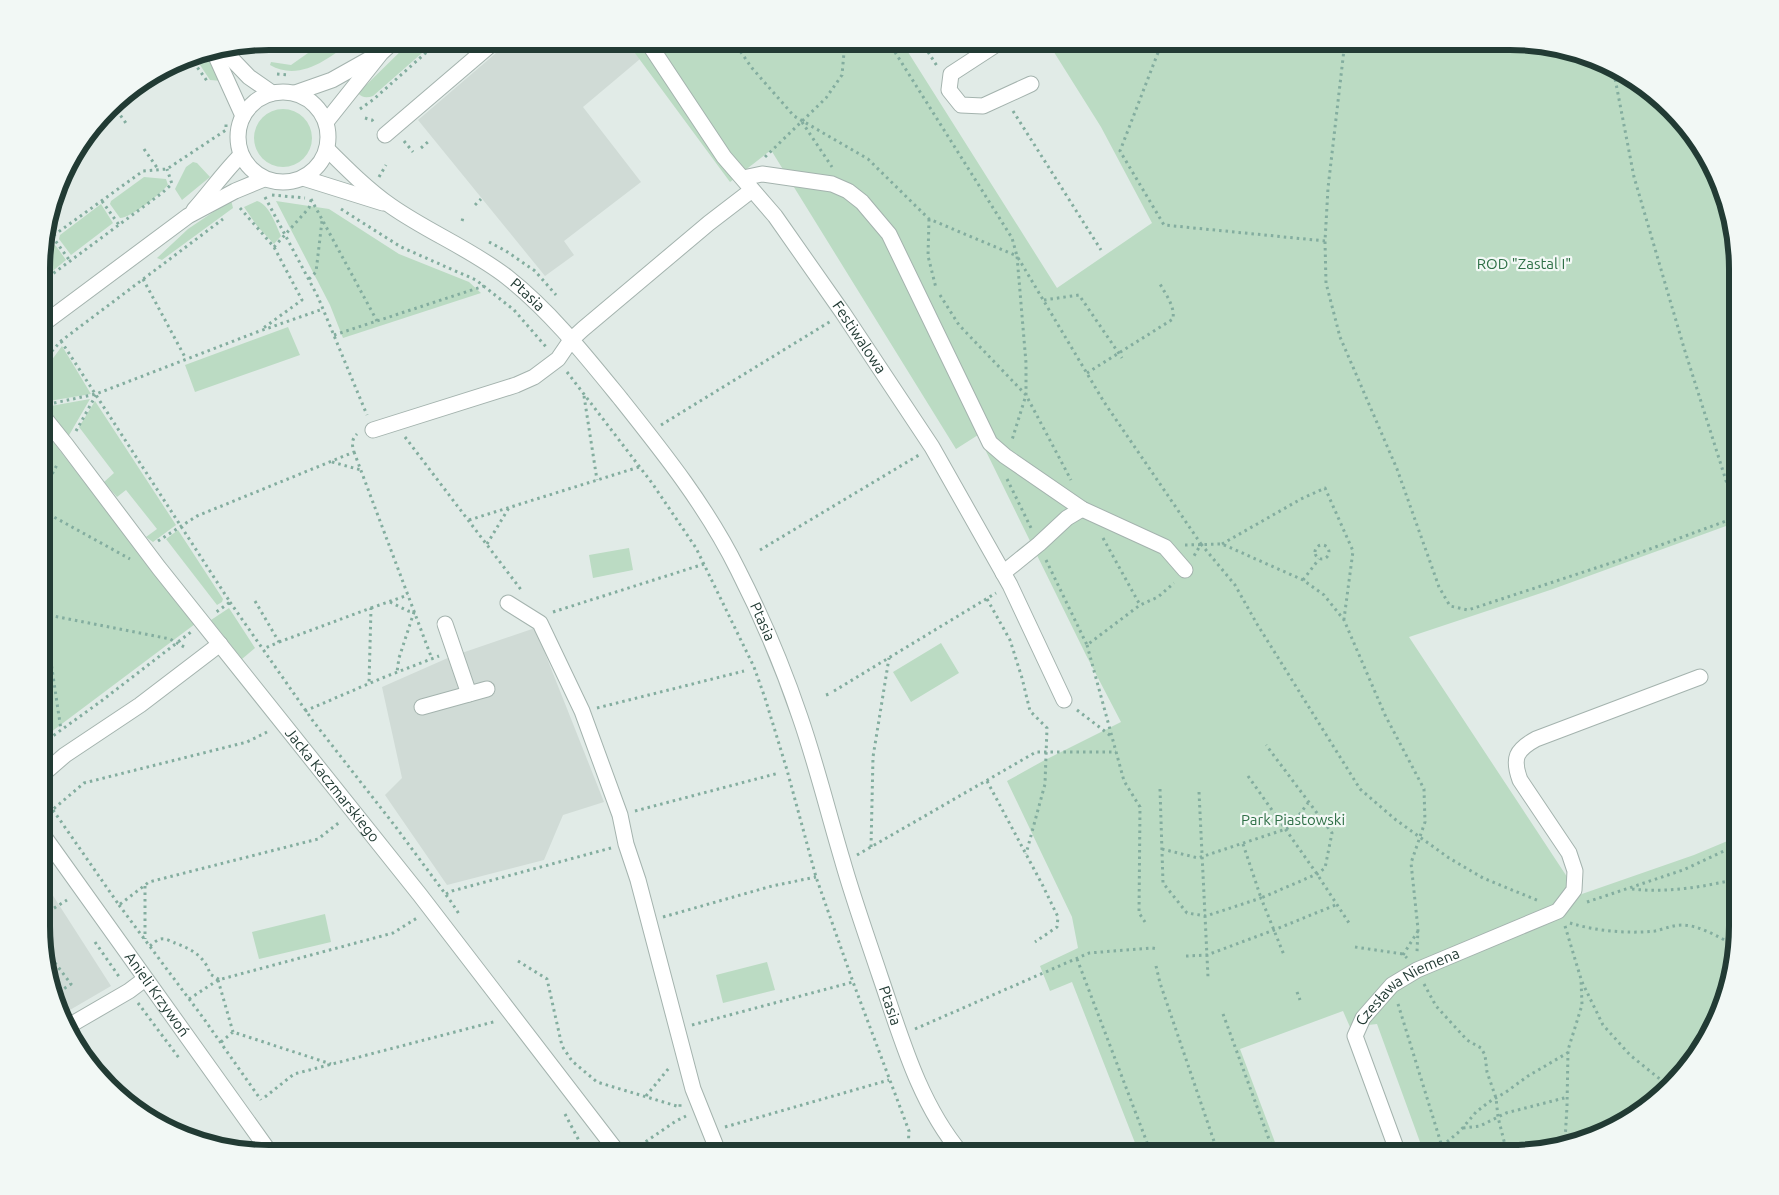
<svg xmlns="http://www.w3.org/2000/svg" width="1779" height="1195" font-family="Ubuntu,sans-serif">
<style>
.built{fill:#d0dbd6}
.green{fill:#bbdbc3}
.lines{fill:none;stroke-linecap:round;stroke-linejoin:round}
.minor-casing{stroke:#a4b3ae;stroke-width:17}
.path{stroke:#83ad9f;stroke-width:3;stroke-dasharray:2.5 4;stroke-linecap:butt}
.minor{stroke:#fff;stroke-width:15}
.labels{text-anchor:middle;stroke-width:4.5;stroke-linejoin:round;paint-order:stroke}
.park-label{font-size:15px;fill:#2f7047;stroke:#f2f8f5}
.street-label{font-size:15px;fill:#223b34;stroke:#f2f8f5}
.rim{fill:none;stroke:#223b34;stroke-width:6}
</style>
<rect width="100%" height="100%" fill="#e1ebe7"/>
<!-- built -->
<path class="built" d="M510,41H626L640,59L583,107L641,182L564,241L574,255L545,276L418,120Z
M535,628L604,802L563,815L544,860L447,885L385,795L402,778L382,687L450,657Z
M43,880L111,986L63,1014L43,955Z"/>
<!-- green -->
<path class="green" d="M325,41H351C329,59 299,82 270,65L271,62L291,65Z
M411,41H426L430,46L373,96C367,98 362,98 358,93Z
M626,41H901L1057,288L1152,223L1101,127L1047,41H1510L1583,53L1637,80L1707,155L1737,254V522L1553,589L1409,637L1579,895L1694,855L1737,837V941L1726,999L1699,1053L1624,1123L1525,1153H1424L1377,1024L1350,1027L1343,1011L1240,1049L1279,1153H1139L1072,982L1050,991L1040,966L1078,948L1072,917L1007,781L1043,761L1121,722L1086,655L978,435L956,449L771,150L730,182Z
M205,54L222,81L210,80L194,56Z
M254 138a29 29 0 1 1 58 0a29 29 0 1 1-58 0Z
M193,162L197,163L210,177L182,200L175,189L186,167Z
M144,177L166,179L168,185C160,194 131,218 120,218L110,204L111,201Z
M231,200L233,208L162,260L157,258L188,229Z
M257,201C269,204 276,225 281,236L274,244L257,226L244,207Z
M276,201L329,209L399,254L469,282L481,293L343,338L330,305Z
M101,204L113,223L71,255L59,239L60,235Z
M51,243L56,246L66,260L43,279V249Z
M288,327L300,355L195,392L185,365Z
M62,346L91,394L43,402V372Z
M90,399L68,437L45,407Z
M95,401L176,525L153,542L146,537L157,529L126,490L117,497L104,482L114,473L79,427Z
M43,429L195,624L43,738Z
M178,530L223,599L222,602L217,605L166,539Z
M629,548L633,570L593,578L589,555Z
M229,608L255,648L242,659L211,620Z
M941,643L959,673L911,702L893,672Z
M325,914L331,942L259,959L252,932Z
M767,962L775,990L723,1003L716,975Z"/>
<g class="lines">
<defs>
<g id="minor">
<path id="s1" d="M647,41L724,157L775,216L843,313L932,447L1010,585L1064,700"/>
<path d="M997,41L994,46L951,74L949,90L961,105L983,106L1031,84"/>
<path d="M223,50L249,77L272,93"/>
<path d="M214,52L243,116"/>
<circle cx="283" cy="137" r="45"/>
<path d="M295,93L332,80L373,57"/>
<path d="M326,122L381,53L394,41"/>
<path d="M385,135L495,41"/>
<path id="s2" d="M327,149C347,169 368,190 391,206C428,232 471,249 507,277C550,311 585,355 620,398C663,452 707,507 738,570C762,617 783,667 800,717C816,763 828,812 842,859C853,898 867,937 880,976C901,1037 919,1103 961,1153"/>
<path d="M303,178L383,203"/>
<path d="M743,178L762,174L832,184L848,191L862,202L889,234L990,443L1005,456L1082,509L1165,547L1185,570"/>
<path d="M194,210C210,192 224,172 241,155"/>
<path d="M43,324L188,216L235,191L264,179"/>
<path id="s3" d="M43,416L67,446L159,568L420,895L619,1154"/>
<path d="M373,430L516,385L534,377L558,359L571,340L583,329L709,223L752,190"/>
<path d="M1003,573L1039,544L1067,518L1082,509"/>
<path d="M508,603L540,623L582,711L620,815L626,844L638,880L693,1089L719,1154"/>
<path d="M445,624L469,694"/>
<path d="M422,707L487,689"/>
<path d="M43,774L65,755L140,705L220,644"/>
<path id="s4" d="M43,835L271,1154"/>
<path d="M67,1027L129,991L145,979"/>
<path id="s5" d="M1398,1153L1355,1036L1363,1018L1392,985L1417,970L1558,911L1574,890L1575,871L1569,853L1520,780C1512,758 1516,750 1536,739L1700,677"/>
</g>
</defs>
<!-- minor casing -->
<use href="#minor" class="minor-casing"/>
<!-- path -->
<path class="path" d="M733,41L752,68L794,116L868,159L929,219L1017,256L1026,363V395L1071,480
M888,41L1012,238L1017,256L1104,402L1201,544L1194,556
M921,41L937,66
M1164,41L1159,50L1120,151L1164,225L1325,241
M1345,41L1328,188L1325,241L1326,283L1340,337L1397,469L1439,587L1450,606L1468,610L1620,560L1726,521L1733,511L1729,490L1684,348L1634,177L1613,68
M347,50L358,41
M190,57L207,81
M277,74L290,75
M113,105L128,126
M360,109L374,99L439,41
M1013,111L1101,250
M365,118L372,120L375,124
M802,122L832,167
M97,126L117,111
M404,141L413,152
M421,148L429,141
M144,149L158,169
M765,157L826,98L842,75L845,41
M379,177L386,165
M272,195L305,198
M265,197L318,297L367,415
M311,199L377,321
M102,201L119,225
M475,205L481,199
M240,208L274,247L302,300L262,329
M341,209L401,247L476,280L514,310L547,348
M929,219L928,256L936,288
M462,221L464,215
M52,236L70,261
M489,242L506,251L535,271L556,295
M43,243L143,171L167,169L226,130V121
M274,247L309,208L311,200
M143,279L186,359
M309,279L316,272L322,221
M43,281L162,193L172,184L167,169
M940,295L959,325L1026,395L1012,440
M1044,300L1079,295L1122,358
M334,335L484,286
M61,341L230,602L215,613
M43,361L61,341L223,219
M567,372L652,483L696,548L754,667L765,698L787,770L816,877L853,982L909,1131L908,1148L904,1154
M1087,373L1173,319C1175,305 1165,294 1159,282
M584,396L597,480
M54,403L96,394L257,332L323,309
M661,425L831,321
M76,431L96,395
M405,437L522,591
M354,452L432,659
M332,462L361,470
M1007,479L1032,530
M43,491L58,463
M43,511L130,559
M469,520L639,467
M1103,538L1140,605
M158,541L197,516L354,452C352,445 351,440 357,434
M487,544L510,506
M1201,544L1235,585L1257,624L1360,789L1396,820L1449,858L1483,878L1539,901
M1222,544L1301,499L1325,488L1353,551L1344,619
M1315 552a7 7 0 1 1 14 0a7 7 0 1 1-14 0Z
M1185,545L1222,544L1303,580L1324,595L1344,620L1385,715L1424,789L1425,822L1411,863L1418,929L1417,952
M760,550L919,455
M1046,560L1087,645L1140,605L1158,597L1174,583
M1303,580L1319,559
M987,599L1010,640L1022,678L1030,711L1047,728L1045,784L1026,854
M255,601L279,642L263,649
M230,602L313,721L395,826L452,903L459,914
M390,602L408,611L414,612L399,658L397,672
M43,608L61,730
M371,608L408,595
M553,612L704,564
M43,614L170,639L186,648
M279,642L371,608L369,684
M1087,645L1124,781L1140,807L1139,913L1145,922
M834,691L996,593
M826,695L829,694
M597,708L744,671
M1077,710L1111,736
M305,711L382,678L439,656
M43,743L100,702L191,632
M1248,776L1317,874L1349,923
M987,781L1043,886L1058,917L1057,927L1035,942
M1160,789L1163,883L1187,913L1206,916L1261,898L1284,955
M1199,792L1208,977
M53,810L119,905L149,882L318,839L341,821
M635,811L779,773
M44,817L84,783L247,742L267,732
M1243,844L1261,898L1317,874L1325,868L1332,833L1266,745
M871,847L873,757L889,658
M1162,849L1198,858L1201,857L1286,829L1290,827L1308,803
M857,855L1036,752H1116
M145,886V939
M1632,889C1667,893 1703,887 1737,879
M446,894L452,891L611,848
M1587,902L1683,870L1737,845
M119,905L204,1019L261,1100
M43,915L67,900
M663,917L772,886L816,877
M1570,923C1596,931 1628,934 1655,931C1664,929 1673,925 1682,925C1700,925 1720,938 1736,946
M1565,926L1581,979L1582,1005L1568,1050L1567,1106L1565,1141
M95,942L120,978
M150,946C154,943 158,938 164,939C167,939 172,942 175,943C191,949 205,956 210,974L220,980
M43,947L71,984L56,994
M1355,947L1403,954L1407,958
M1403,955L1418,931
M1186,956L1207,955L1274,930L1338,904
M1077,959L1151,1153
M518,961L547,979L562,1046L572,1061L597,1082L680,1107V1104
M1156,966L1160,983L1218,1153
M218,980L233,1032
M1582,982L1603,1025L1630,1055L1666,1084
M1424,984L1436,1006L1467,1040L1481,1048L1485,1055L1487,1072L1496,1098L1498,1117L1507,1153
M1297,992L1300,1000
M189,999L218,980L393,933L417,918
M138,1003L179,1058
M1398,1004L1444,1153
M1223,1014L1274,1153
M692,1025L853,982
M915,1029L1089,953L1152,948L1158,949
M221,1042L233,1032L331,1064
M646,1096L669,1068
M265,1097L294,1074L497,1021
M565,1114L586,1154
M725,1127L889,1080
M1463,1128L1480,1126L1506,1113L1568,1097
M1442,1146L1460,1131L1476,1112L1489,1102L1506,1092L1528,1076L1569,1052
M635,1149L676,1121L686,1116"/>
<!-- minor -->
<use href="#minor" class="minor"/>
</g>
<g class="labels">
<!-- park labels -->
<g class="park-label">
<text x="1524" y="269">ROD "Zastal I"</text>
<text x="1293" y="825">Park Piastowski</text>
</g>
<!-- street labels -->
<g class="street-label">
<text dy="5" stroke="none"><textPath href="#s2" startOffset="249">Ptasia</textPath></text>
<text dy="5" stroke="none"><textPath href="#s1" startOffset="365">Festiwalowa</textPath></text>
<text dy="5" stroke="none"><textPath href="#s2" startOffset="654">Ptasia</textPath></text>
<text dy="5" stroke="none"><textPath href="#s3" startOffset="469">Jacka Kaczmarskiego</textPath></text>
<text dy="5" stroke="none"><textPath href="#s5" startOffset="200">Czesława Niemena</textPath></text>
<text dy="5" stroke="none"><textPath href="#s4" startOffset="196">Anieli Krzywoń</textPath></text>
<text dy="5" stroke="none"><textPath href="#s2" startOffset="1059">Ptasia</textPath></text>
</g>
</g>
<!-- crop -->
<path d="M0 0H1779V1195H0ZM269 50H1510A219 219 0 0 1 1729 269V926A219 219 0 0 1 1510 1145H269A219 219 0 0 1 50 926V269A219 219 0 0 1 269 50Z" fill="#f2f8f5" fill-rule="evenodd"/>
<path class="rim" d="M269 50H1510A219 219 0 0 1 1729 269V926A219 219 0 0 1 1510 1145H269A219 219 0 0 1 50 926V269A219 219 0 0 1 269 50Z"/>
</svg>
